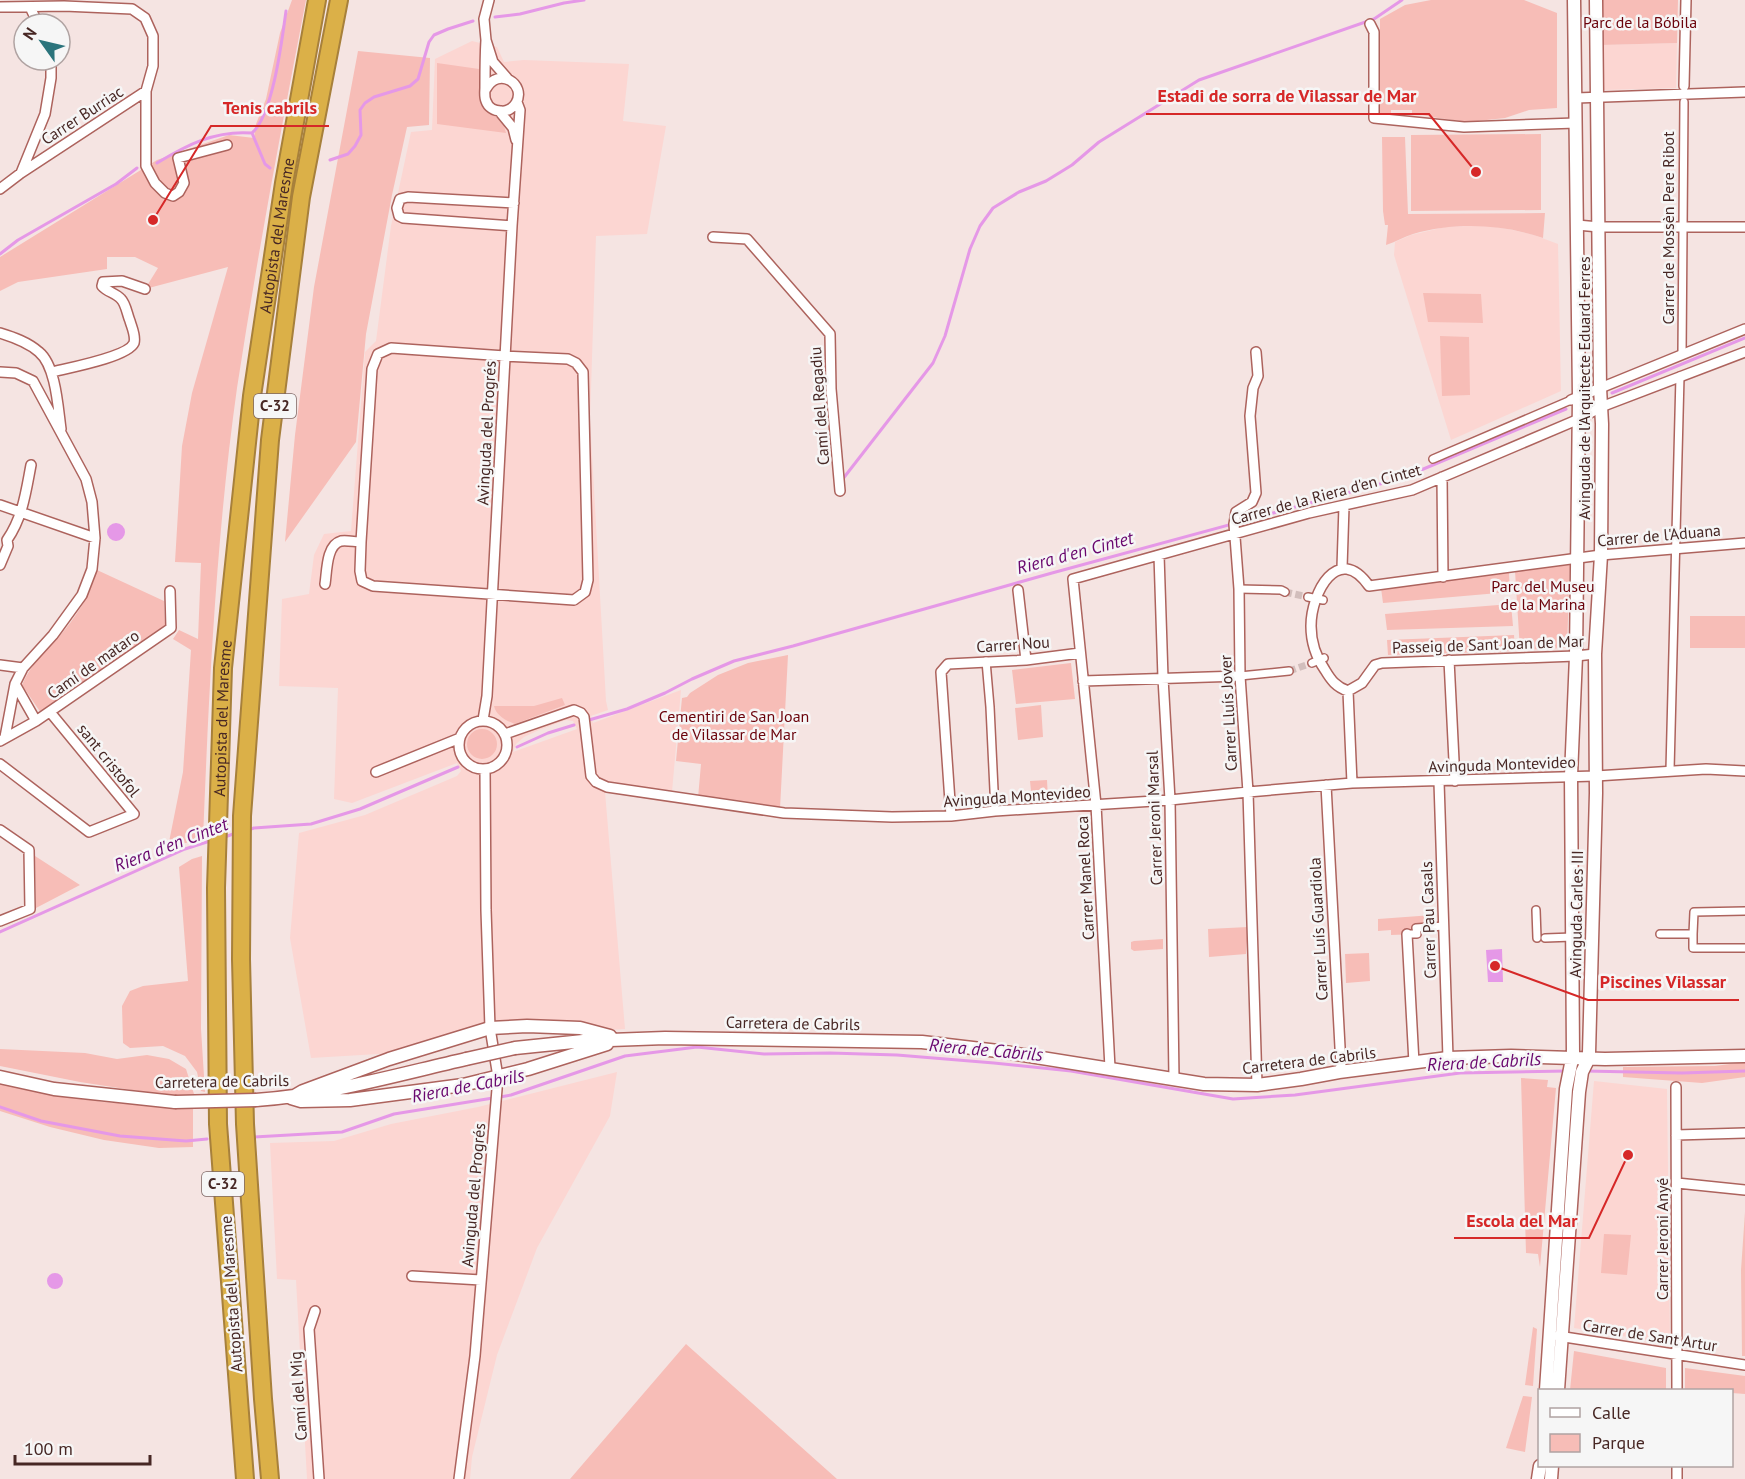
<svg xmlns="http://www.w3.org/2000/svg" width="1745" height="1479" font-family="'PT Sans',sans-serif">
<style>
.built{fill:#fcd6d2;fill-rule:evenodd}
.green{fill:#f7bdb7}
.water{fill:#e598e7}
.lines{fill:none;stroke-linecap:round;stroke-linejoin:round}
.stream{stroke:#e598e7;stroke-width:3}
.pedestrian-tunnel{stroke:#d2bebc;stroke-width:7;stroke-dasharray:7 3.5;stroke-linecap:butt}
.pedestrian-casing{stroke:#ad635d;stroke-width:10}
.minor-casing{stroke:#ad635d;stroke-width:12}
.tertiary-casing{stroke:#ad635d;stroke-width:15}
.motorway-casing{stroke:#a7803b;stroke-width:20}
.pedestrian{stroke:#fff;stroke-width:7}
.minor{stroke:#fff;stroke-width:9}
.tertiary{stroke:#fff;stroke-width:12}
.motorway{stroke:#dbb048;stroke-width:16}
.tertiary-bridge-casing{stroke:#ad635d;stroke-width:15;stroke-linecap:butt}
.tertiary-bridge{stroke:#fff;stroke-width:12}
.labels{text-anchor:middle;stroke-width:5;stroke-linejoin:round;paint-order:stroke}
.shield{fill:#f6f6f6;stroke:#7c6563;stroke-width:1.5}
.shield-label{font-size:15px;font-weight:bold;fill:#472724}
.park-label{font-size:16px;fill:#6b030b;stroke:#f6f6f6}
.street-label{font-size:16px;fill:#472724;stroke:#f6f6f6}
.water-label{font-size:18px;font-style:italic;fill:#69076e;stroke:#f6f6f6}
.leader{fill:none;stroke:#d62828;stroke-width:2}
.callout-dot{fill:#d62828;stroke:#f6f6f6;stroke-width:2}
.callout-label{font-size:18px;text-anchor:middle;font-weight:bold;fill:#d62828;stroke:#f6f6f6;stroke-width:5;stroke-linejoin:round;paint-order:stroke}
</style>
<rect width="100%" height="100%" fill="#f5e4e2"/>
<!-- built -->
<path class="built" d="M472,41L497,47L504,62L524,60L629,64L623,121L666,126L647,234L596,236L590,419L606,701L608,710L591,716L593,723L681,690L671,803L605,792L625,1029L562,1033L501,1032L395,1053L311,1058L290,938L299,833L365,815L457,776L461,771L457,763L352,803L334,799L338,688L279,686L282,599L309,594L314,555L324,534L351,531L365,352L376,341L391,226L411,132L432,130L435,59ZM566,720L573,721L577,729L513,752L516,744L524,737L539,730Z
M1677,43L1676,88L1602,90L1601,45Z
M1466,226H1490L1513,230L1534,235L1558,244L1561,391L1451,440L1394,255L1395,242L1411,235L1445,227Z
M617,1072L610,1116L537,1248L497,1355L472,1457L470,1479H307L296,1280L277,1279L270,1143L334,1141L391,1124L478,1107Z
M1594,1081L1667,1089L1670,1344L1574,1328Z"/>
<!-- green -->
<path class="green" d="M292,0H306C281,129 257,258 237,388C216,537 209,689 203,839L168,847L183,772L191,650L173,639L179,630L198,639L201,563L175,562L182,446L192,393L228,267L145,289L158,268L135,257H107V269L18,282L0,291V257L157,160L229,135L254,138L256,124L266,99L280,33Z
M1431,0H1524L1557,13V108L1529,110L1505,118L1468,122L1438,118L1412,113V110H1391V114H1380V19L1405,5Z
M1601,0H1678L1677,43L1601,45Z
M358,51L430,58L429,125L407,127L392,195L366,334L356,442L285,542L295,435L314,287Z
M437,63L479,69L480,99L504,126L506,133L437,124Z
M1541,134V210L1411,211V135Z
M1382,137H1405L1408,214L1545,213L1543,238C1502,224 1455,222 1413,234C1404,237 1395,242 1386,245L1388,225H1385L1383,211Z
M1423,293L1481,294L1483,323L1428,322Z
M1440,336L1469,337L1470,395L1442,396Z
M1570,565L1567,646L1564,648L1520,650L1515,571Z
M97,570L164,601L165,625L123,658L41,713L22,685C31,664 43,654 58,638C76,617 90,596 97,570Z
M1509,573L1510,592L1383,603L1381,588Z
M1511,604L1513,626L1387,630L1385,614Z
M1690,616H1745V648H1690Z
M1514,635L1515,651L1388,655L1387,640Z
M788,655L780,809L698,798L701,764L676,761L682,698L687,697L690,693L718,675L748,663Z
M1071,663L1075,699L1016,704L1012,670Z
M562,698L565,705L515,724C506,721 496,715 494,706H534Z
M1041,705L1043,737L1018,740L1015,708Z
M467 744a15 15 0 1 1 30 0a15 15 0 1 1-30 0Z
M1047,780L1048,799L1032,800L1030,781Z
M35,856L80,885L36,908Z
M202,856L201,1029L205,1092L201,1091L197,1072L185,1056L163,1046L130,1048L123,1043L122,1006L130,991L143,986L188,981L179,867L192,859Z
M1433,915L1434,928L1418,930V934L1391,935V930L1378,931V919Z
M1248,927L1246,954L1209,957L1208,929Z
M1163,939V949L1134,951L1131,949V942L1134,941Z
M1369,953L1370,981L1346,983L1345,954Z
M0,1049L85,1053L117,1059L147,1055L169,1059L186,1069L194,1094L177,1097L80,1082L0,1066Z
M1745,1062V1077L1702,1083L1623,1077V1067L1715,1066Z
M1521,1078L1548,1080L1547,1087L1556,1088L1540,1267L1538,1254L1526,1253Z
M0,1082L103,1102L193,1108V1147L159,1148L104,1140L50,1127L0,1111Z
M1745,1212V1356H1742L1741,1270Z
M1604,1234L1631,1235L1627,1275L1601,1273Z
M1533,1327L1537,1329L1533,1386L1525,1385Z
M686,1344L837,1479H570Z
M1574,1351L1666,1368V1390H1570Z
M1685,1368L1745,1376V1394L1732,1393V1390H1685Z
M1523,1396L1532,1397L1525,1452L1506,1448Z"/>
<!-- water -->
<path class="water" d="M107 532a9 9 0 1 1 18 0a9 9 0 1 1-18 0Z
M1502,949L1503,982H1488L1486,950Z
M47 1281a8 8 0 1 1 16 0a8 8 0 1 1-16 0Z"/>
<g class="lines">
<!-- stream -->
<path class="stream" d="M495,17L520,14L564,3L584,0
M252,133C273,115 282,40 286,11
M330,160L348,154L355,146L361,135L360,110L365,103L374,97L410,86L418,79L429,42L434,35L448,29L473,21
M157,163C187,145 215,130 252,133L265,164L270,168
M0,254L18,240L116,184L137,168
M1612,393L1745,338
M842,480L933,363L945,336L970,249L980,226L993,208L1019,192L1046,181L1072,165L1099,142L1199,80L1374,19L1402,0
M589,720L627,709L665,693L692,679L734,661L793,646L1052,573L1402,478L1566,409
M517,747L548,733L574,725
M248,830L254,828L311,824L360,809L458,767
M222,838L236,833
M0,932L185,849L210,841
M1585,1071L1682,1073L1745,1071
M500,1097L511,1095L625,1056L697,1047L764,1054L830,1053L897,1055L994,1063L1071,1071L1233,1099L1295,1095L1460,1073L1567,1071
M0,1107L41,1121L120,1136L186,1141L207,1139
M252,1137L342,1132L394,1114L493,1098"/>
<!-- pedestrian-tunnel -->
<path class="pedestrian-tunnel" d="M1285,592L1308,597
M1289,671L1312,663"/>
<defs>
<path id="pedestrian" d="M1682,354L1684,102
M1433,459L1571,400
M1239,589L1281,590L1285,592
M1308,597L1323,600
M986,661L990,707L995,811
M1312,663L1324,658
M1240,676L1289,671
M1670,770L1680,376
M1536,910L1537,938
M1407,934H1417L1416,928L1444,926
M1660,934H1693L1694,912L1745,911
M1693,934V948H1745
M1545,938L1573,937"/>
<path id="minor" d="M489,0L484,19L486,40L493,62L507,78
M0,7L64,6L132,9L145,18L153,36V66L146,91L21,173L0,189
M30,7L38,24
M1370,24L1374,32V118L1464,127L1576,123
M1684,86L1686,0
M486,89C498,66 527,84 516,103C513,108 507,112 501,111C494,111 488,107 486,101C484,97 485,92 485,87C485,71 485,56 486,40
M146,91V166L155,183L165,193L173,196L179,192L184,183L178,158L227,145
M1576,98L1745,92
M499,111L513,128L516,140
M21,173L45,114L51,78V60
M1577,225L1599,227H1745
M512,226L403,218L399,216L397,208L400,199L408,197L514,203
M713,237L747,239L830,334L831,389L840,491
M0,333C13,337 28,342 39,352C56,366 58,408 61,429
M391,348L505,356L568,359L576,363L583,372L588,580L585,592L574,600L373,586L362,581L360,571L361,542L372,369L378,354Z
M1256,352L1258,376L1253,388L1250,416L1256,493L1252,502L1236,512L1234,524L1239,589L1240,676L1248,792L1257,1085
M0,372L16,373L33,381L86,479L92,502L95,538L92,569L82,595L53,635L23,668L15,684L36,721
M52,372C68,368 128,357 134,343C136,336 132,328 130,321C127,314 126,304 121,299C116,293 107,292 102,286L103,282L122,281L145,289
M1571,400L1745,329
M1442,477L1443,577
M0,505L95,538
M7,540C23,517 26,491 31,465
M1159,555L1163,678L1170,800L1174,1079
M0,565L8,546L7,540
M1342,568L1344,506
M325,584C327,572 326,545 341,541C347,540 355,542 361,542
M1018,590L1026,660
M1595,654L1576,656L1382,663L1375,665L1362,683L1348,691C1336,687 1331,680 1325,670C1316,657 1311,641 1311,626C1311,593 1338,542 1369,586L1601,555L1745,543
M1449,660L1455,781
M0,665L23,668
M1083,681L1240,676
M1348,691L1352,783
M483,720L487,696L512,226L520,110L517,102
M459 745a24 24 0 1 1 48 0a24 24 0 1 1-48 0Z
M505,734L574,710L581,713L584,717L591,776L596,782L607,787L784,813L892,817L951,816L995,811L1170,800L1248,792L1352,783L1596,776L1706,769L1745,771
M5,737L15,684
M0,741L36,721L171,628L170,591
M0,764L89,832L134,814L50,712
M376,772L460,738
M1439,782L1448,1058
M1326,785L1341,1066L1339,1072
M951,816L941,672L948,664L1026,660L1080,653
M0,830L29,850L30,909L0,921
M1407,934L1414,1063
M1110,1068L1096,805L1073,579L1309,513L1412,490L1579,419L1601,407L1745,352
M1676,1087L1677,1390
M1676,1135L1745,1133
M1677,1183L1745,1190
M412,1276L481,1280
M315,1311L309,1329L319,1479
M1558,1336L1745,1365
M1677,1466V1479
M459,1479L475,1356L498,1077L490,1028L486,910L485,769"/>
<path id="tertiary" d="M515,1048L583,1041L665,1038L922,1042L998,1051L1204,1084L1257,1085L1301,1079L1339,1072L1448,1058L1511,1056L1605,1059L1745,1056
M0,1077L54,1089L175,1102
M291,1098L303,1091L389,1059L490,1028L527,1026L580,1028L610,1036
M291,1098L301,1101L350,1100L463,1085L528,1069L607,1044
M256,1100C327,1095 396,1075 466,1059
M1546,1390L1566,1089L1573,1054L1571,776L1576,656L1579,397L1574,0
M1558,1390L1579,1092L1582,1072L1588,1060L1589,1053L1596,793L1595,654L1601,555L1602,424L1600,388L1596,0
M1538,1479L1540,1466
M1551,1479L1552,1466"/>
<g id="motorway">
<path id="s1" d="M245,1479L218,1124L216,888L223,668L252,396L284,183L317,0"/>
<path d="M270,1479L263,1399L245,1124L241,959L242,816L270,440L301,197L339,0"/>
</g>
</defs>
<!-- pedestrian casing -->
<use href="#pedestrian" class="pedestrian-casing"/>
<!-- minor casing -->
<use href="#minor" class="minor-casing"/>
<!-- tertiary casing -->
<use href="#tertiary" class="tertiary-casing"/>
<!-- motorway casing -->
<use href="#motorway" class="motorway-casing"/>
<!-- pedestrian -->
<use href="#pedestrian" class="pedestrian"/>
<!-- minor -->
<use href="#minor" class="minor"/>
<!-- tertiary -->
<use href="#tertiary" class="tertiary"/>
<!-- motorway -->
<use href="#motorway" class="motorway"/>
<defs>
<path id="tertiary-bridge" d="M466,1059L515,1048
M175,1102L256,1100"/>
</defs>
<!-- tertiary-bridge casing -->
<use href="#tertiary-bridge" class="tertiary-bridge-casing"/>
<!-- tertiary-bridge -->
<use href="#tertiary-bridge" class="tertiary-bridge"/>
</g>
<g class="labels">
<!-- shield labels -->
<g class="shield">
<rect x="254" y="394" width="42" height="24" rx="4.5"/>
<rect x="202" y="1172" width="42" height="24" rx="4.5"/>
</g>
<g class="shield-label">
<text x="275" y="411">C-32</text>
<text x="223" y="1189">C-32</text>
</g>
<!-- park labels -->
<g class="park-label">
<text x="1640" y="28">Parc de la Bóbila</text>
<text x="1543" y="592">Parc del Museu<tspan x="1543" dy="18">de la Marina</tspan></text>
<text x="734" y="722">Cementiri de San Joan<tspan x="734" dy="18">de Vilassar de Mar</tspan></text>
</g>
<!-- street labels -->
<g class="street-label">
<text transform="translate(82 115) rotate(-33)" y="6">Carrer Burriac</text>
<text transform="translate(1668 228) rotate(-90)" y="6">Carrer de Mossèn Pere Ribot</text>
<text dy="6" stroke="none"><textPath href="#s1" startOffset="1248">Autopista del Maresme</textPath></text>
<text transform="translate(1584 388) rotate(-90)" y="6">Avinguda de l'Arquitecte Eduard Ferres</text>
<text transform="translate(819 406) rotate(-94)" y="6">Camí del Regadiu</text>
<text transform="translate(486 433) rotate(-87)" y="6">Avinguda del Progrés</text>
<text transform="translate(1326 494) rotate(-15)" y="6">Carrer de la Riera d'en Cintet</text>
<text transform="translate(1659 535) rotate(-5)" y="6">Carrer de l'Aduana</text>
<text transform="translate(1013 644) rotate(-4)" y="6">Carrer Nou</text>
<text transform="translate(1488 644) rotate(-2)" y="6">Passeig de Sant Joan de Mar</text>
<text transform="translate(93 664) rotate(-35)" y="6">Camí de mataro</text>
<text transform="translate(1228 713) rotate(-93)" y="6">Carrer Lluís Jover</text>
<text dy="6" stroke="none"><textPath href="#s1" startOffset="762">Autopista del Maresme</textPath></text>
<text transform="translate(109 760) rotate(51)" y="6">sant cristofol</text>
<text transform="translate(1502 764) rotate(-2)" y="6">Avinguda Montevideo</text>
<text transform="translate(1017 796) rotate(-4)" y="6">Avinguda Montevideo</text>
<text transform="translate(1154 818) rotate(-92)" y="6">Carrer Jeroni Marsal</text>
<text transform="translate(1085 878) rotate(-93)" y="6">Carrer Manel Roca</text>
<text transform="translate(1576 914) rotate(-89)" y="6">Avinguda Carles III</text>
<text transform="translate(1428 920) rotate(-92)" y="6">Carrer Pau Casals</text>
<text transform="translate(1318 929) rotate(-93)" y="6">Carrer Luís Guardiola</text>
<text transform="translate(793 1023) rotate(1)" y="6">Carretera de Cabrils</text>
<text transform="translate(1309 1060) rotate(-7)" y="6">Carretera de Cabrils</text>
<text transform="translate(222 1081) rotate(-1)" y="6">Carretera de Cabrils</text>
<text transform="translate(473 1195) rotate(-85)" y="6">Avinguda del Progrés</text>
<text transform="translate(1662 1239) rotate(-90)" y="6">Carrer Jeroni Anyé</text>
<text transform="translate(231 1294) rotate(-94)" y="6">Autopista del Maresme</text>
<text transform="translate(1650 1335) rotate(9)" y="6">Carrer de Sant Artur</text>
<text transform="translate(298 1396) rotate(-94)" y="6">Camí del Mig</text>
</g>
<!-- water labels -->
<g class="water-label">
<text transform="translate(1075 553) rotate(-15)" y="6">Riera d'en Cintet</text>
<text transform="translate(171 845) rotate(-21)" y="6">Riera d'en Cintet</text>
<text transform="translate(986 1050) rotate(5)" y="6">Riera de Cabrils</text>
<text transform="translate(1484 1062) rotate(-3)" y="6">Riera de Cabrils</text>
<text transform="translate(468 1086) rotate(-11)" y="6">Riera de Cabrils</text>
</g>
</g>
<!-- callouts -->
<path class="leader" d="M1476 172L1429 114H1146M153 220L211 126H329M1495 966L1588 1000H1739M1628 1155L1589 1238H1454"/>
<g class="callout-dot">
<circle cx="1476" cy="172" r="6"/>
<circle cx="153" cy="220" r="6"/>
<circle cx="1495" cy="966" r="6"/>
<circle cx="1628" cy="1155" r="6"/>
</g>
<g class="callout-label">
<text x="1287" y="102">Estadi de sorra de Vilassar de Mar</text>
<text x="270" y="114">Tenis cabrils</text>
<text x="1663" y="988">Piscines Vilassar</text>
<text x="1522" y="1227">Escola del Mar</text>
</g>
<!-- legend -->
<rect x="1538" y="1389" width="195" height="78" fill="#f6f6f6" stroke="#b0a3a2" stroke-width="1.5"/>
<rect x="1550" y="1408" width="30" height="9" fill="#ffffff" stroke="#b0a3a2" stroke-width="1.5"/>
<text x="1592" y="1419" font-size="18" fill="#472724">Calle</text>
<rect x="1550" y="1434" width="30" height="18" fill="#f7bdb7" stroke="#b0a3a2" stroke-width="1.5"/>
<text x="1592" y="1449" font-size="18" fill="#472724">Parque</text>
<!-- north arrow -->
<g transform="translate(42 42) rotate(304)"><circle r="28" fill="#f6f6f6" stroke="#b0a3a2" stroke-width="1.5"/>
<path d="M0-4.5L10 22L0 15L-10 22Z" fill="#2b747c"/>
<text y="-9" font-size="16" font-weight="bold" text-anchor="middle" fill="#472724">N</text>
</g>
<!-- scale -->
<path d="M15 1455v9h135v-9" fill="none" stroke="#472724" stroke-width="3"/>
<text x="24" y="1455" font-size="18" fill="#472724" stroke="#f6f6f6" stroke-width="4.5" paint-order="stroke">100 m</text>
</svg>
